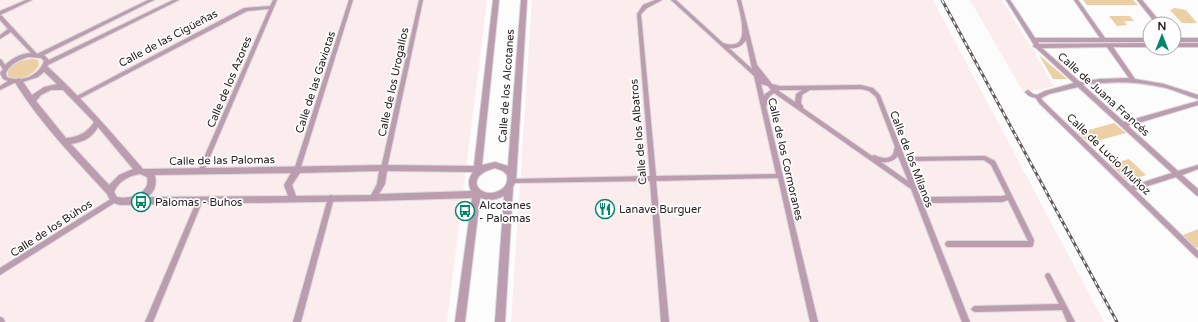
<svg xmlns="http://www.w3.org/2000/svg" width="1198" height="322" font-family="'Varela Round',sans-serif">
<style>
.built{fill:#fbedee}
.green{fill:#eccfa4}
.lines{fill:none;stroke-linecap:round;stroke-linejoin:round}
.minor-casing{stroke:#dad9d9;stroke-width:2}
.tertiary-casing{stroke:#dad9d9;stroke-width:2}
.minor{fill:#bc9caf;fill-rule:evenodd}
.tertiary{fill:#bc9caf;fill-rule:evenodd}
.rail-casing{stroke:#625b5c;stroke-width:3}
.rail{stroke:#fff;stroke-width:1.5;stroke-dasharray:4;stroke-linecap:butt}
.labels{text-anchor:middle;stroke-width:3.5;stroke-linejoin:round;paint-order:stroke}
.street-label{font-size:11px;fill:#2a2122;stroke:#fff}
.poi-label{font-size:11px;fill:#2a2122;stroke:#fff;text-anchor:start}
</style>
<rect width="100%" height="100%" fill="#fcfcfc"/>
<!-- built -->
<path class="built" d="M0,0H487L447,322H0Z
M532,0H933L1104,322H511Z
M970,0H1002L1031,47L1038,54H1035L1054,86L1024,93Z"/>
<!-- green -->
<path class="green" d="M1083,0H1133L1138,5H1087Z
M1175,8L1186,10L1197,23H1182L1170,10Z
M1109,16H1130L1134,21H1124L1127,25L1117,26Z
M1039,55L1067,79H1053Z
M34,59L38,60L39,65C34,75 18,83 8,76V70C15,62 24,59 34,59Z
M1114,123L1126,133L1089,143L1078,133Z
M1129,159L1146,175L1128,181L1110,164Z
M1198,229V247L1196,248L1183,235Z"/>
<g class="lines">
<defs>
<path id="minor" d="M26,0H32L0,15V11Z
M148,0H154L44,55L49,60L173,0H179L48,65L43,73L38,77L23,82L14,83L0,90V86L8,81L3,79L0,73L3,69L0,65V59L2,60L5,65C12,58 22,53 31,53L11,32L0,39V35L8,29L0,20V15L2,16L37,54ZM28,57L41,58L44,61C39,76 21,83 7,77L6,73C10,64 19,60 28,57Z
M273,0H277L203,173H199L198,171L269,9L247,11L79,99H75L74,98L75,97L244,8L270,6Z
M349,0H353L300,170L299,172H295L294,170Z
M419,0H423L387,168L386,170H382L381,168Z
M655,0H662L647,8L641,14L656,176L776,174L754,76L671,0H676L723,43C753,53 740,14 737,0H741L757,65L772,84L780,86L861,85L873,88L880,95L970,322H962L911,189L774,93L770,96L768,104L766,106L818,322H810L778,178L656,181L669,322H661L650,181L512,183H510L509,181L510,179H512L650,176L637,14L643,5ZM746,40L752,69L729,48C737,49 742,46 746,40ZM761,84L768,86L771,90L765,94L764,96ZM861,89L869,91L876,97L895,147C894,149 894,152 893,154C889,161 879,157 874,155L872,156L803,108V106L801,103L802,95L810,90ZM779,90H802L796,94L795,102L779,91ZM898,156L908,181L881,162C888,163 894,161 898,156Z
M1006,0H1010L1035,38H1100L1074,0H1078L1105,38H1150V42H1038L1039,44L1150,43V47H1113L1135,79L1164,84L1198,95V99C1187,96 1177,91 1166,88C1138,81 1111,81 1083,85L1124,122L1198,101V105L1128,126L1178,171L1198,165V169L1182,175L1198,189V196L1196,195L1176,177L1135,190L1198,251V258L1196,257L1039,103L1036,98C1031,97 1028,96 1025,92L1028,90L1033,94L1037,95L1045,91L1074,83L1036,48L1034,47L1033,46L1034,45ZM1107,47L1129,78L1099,79L1080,82L1042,48ZM1078,87L1172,173L1131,186L1043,101L1041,98L1049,94Z
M1137,0H1142L1162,24H1156Z
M1174,38H1198V42H1174Z
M1174,43H1198V47H1174Z
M985,156L995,161L1034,240L1033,246L1031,247H948L946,246L945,244L946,242L948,241H1028L1008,200L1002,202L930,203L928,202L927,200L928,198L930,197L1002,196L1006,195L991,165L984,160L911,161H909L908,159L909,157H911Z
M331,195L333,196L334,198L301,322H293L328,198L329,196Z
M114,197L116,198L117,200L116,202L0,275V268Z
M200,197L202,198L203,200L153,322H145L197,200L198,198Z
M1048,273L1050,274L1075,322H1067L1062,310L975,312L973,311L971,309L973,307L975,306L1059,304L1045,276L1046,274Z
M0,317L3,318L5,322H0Z"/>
<path id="tertiary" d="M493,0H499L482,165L495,162L508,166L521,0H527L516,181L513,187L505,322H495L504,196C496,200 489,201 480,198L465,322H455L472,198L373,201L120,205L111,202L107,194C74,158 40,123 14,81L18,78L21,79L32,95L44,87L57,84L40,68L44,66H47C82,98 112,133 143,169H145L384,165L474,166ZM51,90H63L94,122C87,133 78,137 66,138L36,101L41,95ZM98,127L133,169L119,175L109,185L71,144C83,142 92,138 98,127ZM495,168L503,171L507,175C508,181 507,185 502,189C482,203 460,177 495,168ZM379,171L377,184L371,195L296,196L292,185L300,173ZM387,171L473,172C468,179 468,184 471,191L379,194L385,184ZM291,173L284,185L288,196L147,197C155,192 157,184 155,175ZM140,174L147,177C151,193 130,200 117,197L114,192C119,181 128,176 140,174Z"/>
</defs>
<!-- minor casing -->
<use href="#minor" class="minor-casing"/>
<!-- tertiary casing -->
<use href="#tertiary" class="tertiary-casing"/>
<!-- minor -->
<use href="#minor" class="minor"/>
<!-- tertiary -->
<use href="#tertiary" class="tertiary"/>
<defs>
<path id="rail" d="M942,0L1117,322"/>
</defs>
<!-- rail casing -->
<use href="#rail" class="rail-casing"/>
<!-- rail -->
<use href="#rail" class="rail"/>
</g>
<!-- icons -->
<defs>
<symbol id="bus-ring" viewBox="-11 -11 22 22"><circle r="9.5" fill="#fff" stroke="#00866a" stroke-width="1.5"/><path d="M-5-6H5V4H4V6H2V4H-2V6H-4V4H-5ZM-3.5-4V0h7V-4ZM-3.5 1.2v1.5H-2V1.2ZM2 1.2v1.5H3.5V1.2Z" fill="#00866a"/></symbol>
<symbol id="restaurant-ring" viewBox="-11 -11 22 22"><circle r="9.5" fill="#fff" stroke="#00866a" stroke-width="1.5"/><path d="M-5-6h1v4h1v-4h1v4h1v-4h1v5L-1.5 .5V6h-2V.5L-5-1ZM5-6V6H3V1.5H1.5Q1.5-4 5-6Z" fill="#00866a"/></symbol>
</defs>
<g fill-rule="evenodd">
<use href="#bus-ring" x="130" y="191" width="22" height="22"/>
<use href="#restaurant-ring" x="594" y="198" width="22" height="22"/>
<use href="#bus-ring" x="454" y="200" width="22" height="22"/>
</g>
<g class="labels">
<!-- street labels -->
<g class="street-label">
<text transform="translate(168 38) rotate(-28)" y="4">Calle de las Cigüeñas</text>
<text transform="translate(229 82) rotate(-67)" y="4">Calle de los Azores</text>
<text transform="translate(315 82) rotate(-72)" y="4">Calle de las Gaviotas</text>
<text transform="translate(393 82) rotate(-78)" y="4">Calle de los Urogallos</text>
<text transform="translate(506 86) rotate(-86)" y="4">Calle de los Alcotanes</text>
<text transform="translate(1104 94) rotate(42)" y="4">Calle de Juana Francés</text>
<text transform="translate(638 132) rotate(-95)" y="4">Calle de los Albatros</text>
<text transform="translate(1109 154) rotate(44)" y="4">Calle de Lucio Muñoz</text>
<text transform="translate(786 159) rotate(77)" y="4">Calle de los Cormoranes</text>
<text transform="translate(912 159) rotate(69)" y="4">Calle de los Milanos</text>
<text transform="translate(222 160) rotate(-1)" y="4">Calle de las Palomas</text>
<text transform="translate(51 228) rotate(-33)" y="4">Calle de los Búhos</text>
</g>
<!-- poi labels -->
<g class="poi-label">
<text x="155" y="206">Palomas - Buhos</text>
<text x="479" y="209">Alcotanes<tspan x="479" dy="13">- Palomas</tspan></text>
<text x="619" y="213">Lanave Burguer</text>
</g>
</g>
<!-- north arrow -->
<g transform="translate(1162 36)"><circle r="19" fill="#ffffff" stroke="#aaa6a7"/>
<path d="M0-3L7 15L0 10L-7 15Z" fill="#00866a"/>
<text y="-6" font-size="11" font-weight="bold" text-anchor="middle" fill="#2a2122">N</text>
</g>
</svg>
